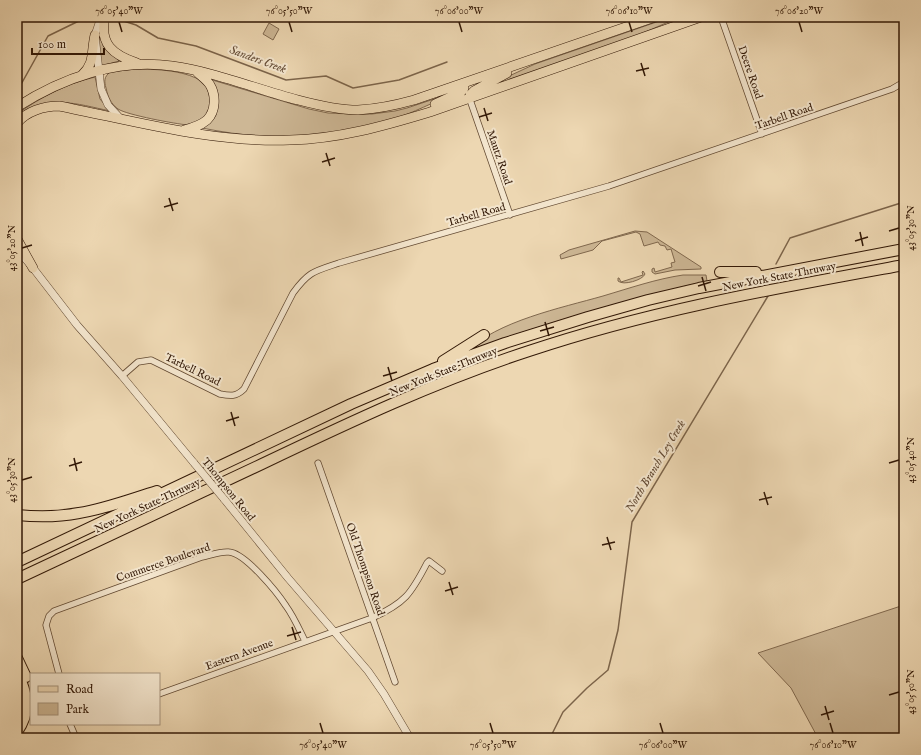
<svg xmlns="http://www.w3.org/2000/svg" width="921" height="755" font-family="'IM FELL English',serif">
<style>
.green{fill:#cdb795;stroke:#80684e}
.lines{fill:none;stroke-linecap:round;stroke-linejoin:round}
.stream{stroke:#7c644a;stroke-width:1.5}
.minor-casing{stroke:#614831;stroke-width:7}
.tertiary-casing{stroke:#614831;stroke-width:8}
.primary-casing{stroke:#321806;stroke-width:10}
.motorway-casing{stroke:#321806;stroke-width:12}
.minor{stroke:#f3e5cd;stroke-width:5.5}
.tertiary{stroke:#f3e5cd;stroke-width:7}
.primary{stroke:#edd7b2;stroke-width:9}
.motorway{stroke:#edd7b2;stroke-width:10}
.tertiary-bridge-casing{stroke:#614831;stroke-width:8;stroke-linecap:butt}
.tertiary-bridge{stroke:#f3e5cd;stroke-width:7}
.ticks{fill:none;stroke:#321806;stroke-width:1.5}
.labels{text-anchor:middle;stroke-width:4;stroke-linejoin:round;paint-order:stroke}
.street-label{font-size:11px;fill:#321806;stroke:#f3e5cd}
.water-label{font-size:12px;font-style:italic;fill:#634a34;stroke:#f3e5cd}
.neatline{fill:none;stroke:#321806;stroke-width:1.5}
.ticks-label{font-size:10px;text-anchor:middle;fill:#321806}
</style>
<rect width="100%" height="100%" fill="#edd7b2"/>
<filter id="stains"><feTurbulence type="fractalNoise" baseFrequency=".005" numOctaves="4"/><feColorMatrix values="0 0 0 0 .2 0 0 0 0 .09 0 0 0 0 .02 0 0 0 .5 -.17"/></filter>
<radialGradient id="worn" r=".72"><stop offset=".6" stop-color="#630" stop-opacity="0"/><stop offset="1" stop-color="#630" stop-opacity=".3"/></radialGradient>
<!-- green -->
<path class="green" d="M671,17H680L629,39L479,90L535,64Z
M269,23L279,29L273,40L263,34Z
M99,29L110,51L119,61L101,66L97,48Z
M135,69C154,69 179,70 196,78C203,81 208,88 209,94C213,113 205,120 188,125C176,124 127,115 118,109C111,104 108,97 106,88C104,81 104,77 110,72Z
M95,77L100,99L110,111C77,104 46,93 17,118V114C41,97 66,84 95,77Z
M209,79L309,109L328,113L351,114H372L395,111L407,108L455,92V93C434,102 413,113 391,120C353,132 302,138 262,136C242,135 222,132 202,128L213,117Z
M635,231L647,232L701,267V269L675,270L655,274L652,272V269L654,268L655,272L672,267L671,263L675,262L671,249L667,250L665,246L660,245L658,242L644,246L640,234L636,232L602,241L593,250L561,259L560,255L569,250Z
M643,271L645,274C643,280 623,286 618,281V278H619L621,282L643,275L642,272Z
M683,275H706L707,281C625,300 545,323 466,352C497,321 561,308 603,296C630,288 656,279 683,275Z
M904,605V738H818L791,688L758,653Z"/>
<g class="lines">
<!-- stream -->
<path class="stream" d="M111,17L136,25L158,38L196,46L286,80L326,76L353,88L399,80L447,62
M17,89L19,88L48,36L87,17
M776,264L790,238L904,202
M550,738L563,712L587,688L608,670L618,630L632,522L768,296"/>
<defs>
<path id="minor" d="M721,17L762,134
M469,97L510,215
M122,376L138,362L151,360L220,394C230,396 236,397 244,389L293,293C309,271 315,271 339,263L609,186L892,89L904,82
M318,463L395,682
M59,674L46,625L49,616L54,611L202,557C211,555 221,551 229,552C245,553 277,592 286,606C294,617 299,629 305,641
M159,694L372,618C405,603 411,594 427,563L429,561L442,571
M70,724L76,738"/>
<path id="tertiary" d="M101,17L95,35L101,89L108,105L120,118
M17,249L33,268L77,325L122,376L194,463
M224,499L288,578L368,671L384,694L410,738"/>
<path id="primary" d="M105,17C99,44 113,55 137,63
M82,75C95,63 91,52 95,35
M470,95L474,91L507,73
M435,104L461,92L464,88V83
M17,107C62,78 118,58 172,66C215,72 256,89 298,100C317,105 337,110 358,110C377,109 396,105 414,100L655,17
M17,123C27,111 44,106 59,106C135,121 212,143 290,140C338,139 384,126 430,112L701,17
M184,130C192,128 200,126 207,120C216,111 216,95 210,85C207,80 201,76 197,72
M17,239L33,268"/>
<path id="motorway" d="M720,272H756
M443,361L484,335
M17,515C38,517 58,517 79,513C105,509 131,499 157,491
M17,562L351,404L433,369L505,343L588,317L648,300L699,288L904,249
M17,579C99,540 181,502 262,464C350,422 437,381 529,351C651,310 778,288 904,265
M17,658L26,677
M17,671C27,693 32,711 17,732"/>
</defs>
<!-- minor casing -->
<use href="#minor" class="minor-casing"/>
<!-- tertiary casing -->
<use href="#tertiary" class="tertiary-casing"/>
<!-- primary casing -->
<use href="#primary" class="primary-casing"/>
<!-- motorway casing -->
<use href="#motorway" class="motorway-casing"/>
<!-- minor -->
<use href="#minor" class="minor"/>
<!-- tertiary -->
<use href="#tertiary" class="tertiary"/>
<!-- primary -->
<use href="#primary" class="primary"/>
<!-- motorway -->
<use href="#motorway" class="motorway"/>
<defs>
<path id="tertiary-bridge" d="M194,463L224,499"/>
</defs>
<!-- tertiary-bridge casing -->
<use href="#tertiary-bridge" class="tertiary-bridge-casing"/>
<!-- tertiary-bridge -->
<use href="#tertiary-bridge" class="tertiary-bridge"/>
</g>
<!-- ticks -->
<path class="ticks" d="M119,22L122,32M289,22L292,32M459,22L462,32M629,22L632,32M799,22L802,32M641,63L645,76M636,71L649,68M484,108L488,121M479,117L492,113M326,153L330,166M322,162L335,158M169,198L173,211M164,207L178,203M889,231L899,228M860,232L863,246M855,241L868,237M22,248L32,245M702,277L706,291M698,286L711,282M545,322L549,336M540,331L554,327M388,367L392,381M383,376L397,372M231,412L235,426M226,421L239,417M74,458L77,471M889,463L899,460M69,466L82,462M22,480L32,477M764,492L768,505M759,500L772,497M607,537L611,550M602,545L615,542M449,582L453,595M445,591L458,587M292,627L296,640M287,636L301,632M889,695L899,692M825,706L829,720M821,715L834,711M320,723L323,733M490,723L493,733M660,723L663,733M830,723L833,733"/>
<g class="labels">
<!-- street labels -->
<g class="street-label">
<text transform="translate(751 72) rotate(71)" y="4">Deere Road</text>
<text transform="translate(784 116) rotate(-19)" y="4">Tarbell Road</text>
<text transform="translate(500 157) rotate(71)" y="4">Mautz Road</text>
<text transform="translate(476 214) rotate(-16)" y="4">Tarbell Road</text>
<text transform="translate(779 276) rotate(-11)" y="4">New York State Thruway</text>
<text transform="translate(193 369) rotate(26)" y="4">Tarbell Road</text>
<text transform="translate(443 371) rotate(-22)" y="4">New York State Thruway</text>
<text transform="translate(229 489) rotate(51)" y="4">Thompson Road</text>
<text transform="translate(147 505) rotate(-25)" y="4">New York State Thruway</text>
<text transform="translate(163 562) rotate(-19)" y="4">Commerce Boulevard</text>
<text transform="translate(366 569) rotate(71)" y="4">Old Thompson Road</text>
<text transform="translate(239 654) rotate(-20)" y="4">Eastern Avenue</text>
</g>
<!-- water labels -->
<g class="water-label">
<text transform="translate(258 59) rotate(20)" y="4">Sanders Creek</text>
<text transform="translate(655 466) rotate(-59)" y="4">North Branch Ley Creek</text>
</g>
</g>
<!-- margin -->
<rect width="921" height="755" fill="none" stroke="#edd7b2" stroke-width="44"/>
<!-- legend -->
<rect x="30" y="673" width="130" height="52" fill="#f3e5cd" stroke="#a6937d"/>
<rect x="38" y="686" width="20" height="6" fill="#edd7b2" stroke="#a6937d"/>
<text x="66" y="693" font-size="12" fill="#321806">Road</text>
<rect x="38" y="703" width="20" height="12" fill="#cdb795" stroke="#a6937d"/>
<text x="66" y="713" font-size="12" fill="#321806">Park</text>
<!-- scale -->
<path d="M32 48v6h72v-6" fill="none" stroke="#321806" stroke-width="2"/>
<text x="38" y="48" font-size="12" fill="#321806" stroke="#f3e5cd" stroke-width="3" paint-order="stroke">100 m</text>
<rect x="22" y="22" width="877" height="711" class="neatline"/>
<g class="ticks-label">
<text x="119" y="14">76°05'40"W</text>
<text x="289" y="14">76°05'50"W</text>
<text x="459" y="14">76°06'00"W</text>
<text x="629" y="14">76°06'10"W</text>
<text x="799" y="14">76°06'20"W</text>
<text transform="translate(910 228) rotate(-90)" y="4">43°05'30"N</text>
<text transform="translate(11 248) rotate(-90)" y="4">43°05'20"N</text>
<text transform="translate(910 460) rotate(-90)" y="4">43°05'40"N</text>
<text transform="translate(11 480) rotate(-90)" y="4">43°05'30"N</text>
<text transform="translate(910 692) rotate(-90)" y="4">43°05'50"N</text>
<text x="323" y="748">76°05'40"W</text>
<text x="493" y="748">76°05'50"W</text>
<text x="663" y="748">76°06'00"W</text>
<text x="833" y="748">76°06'10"W</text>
</g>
<rect width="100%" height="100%" filter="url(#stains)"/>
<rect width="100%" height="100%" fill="url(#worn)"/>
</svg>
